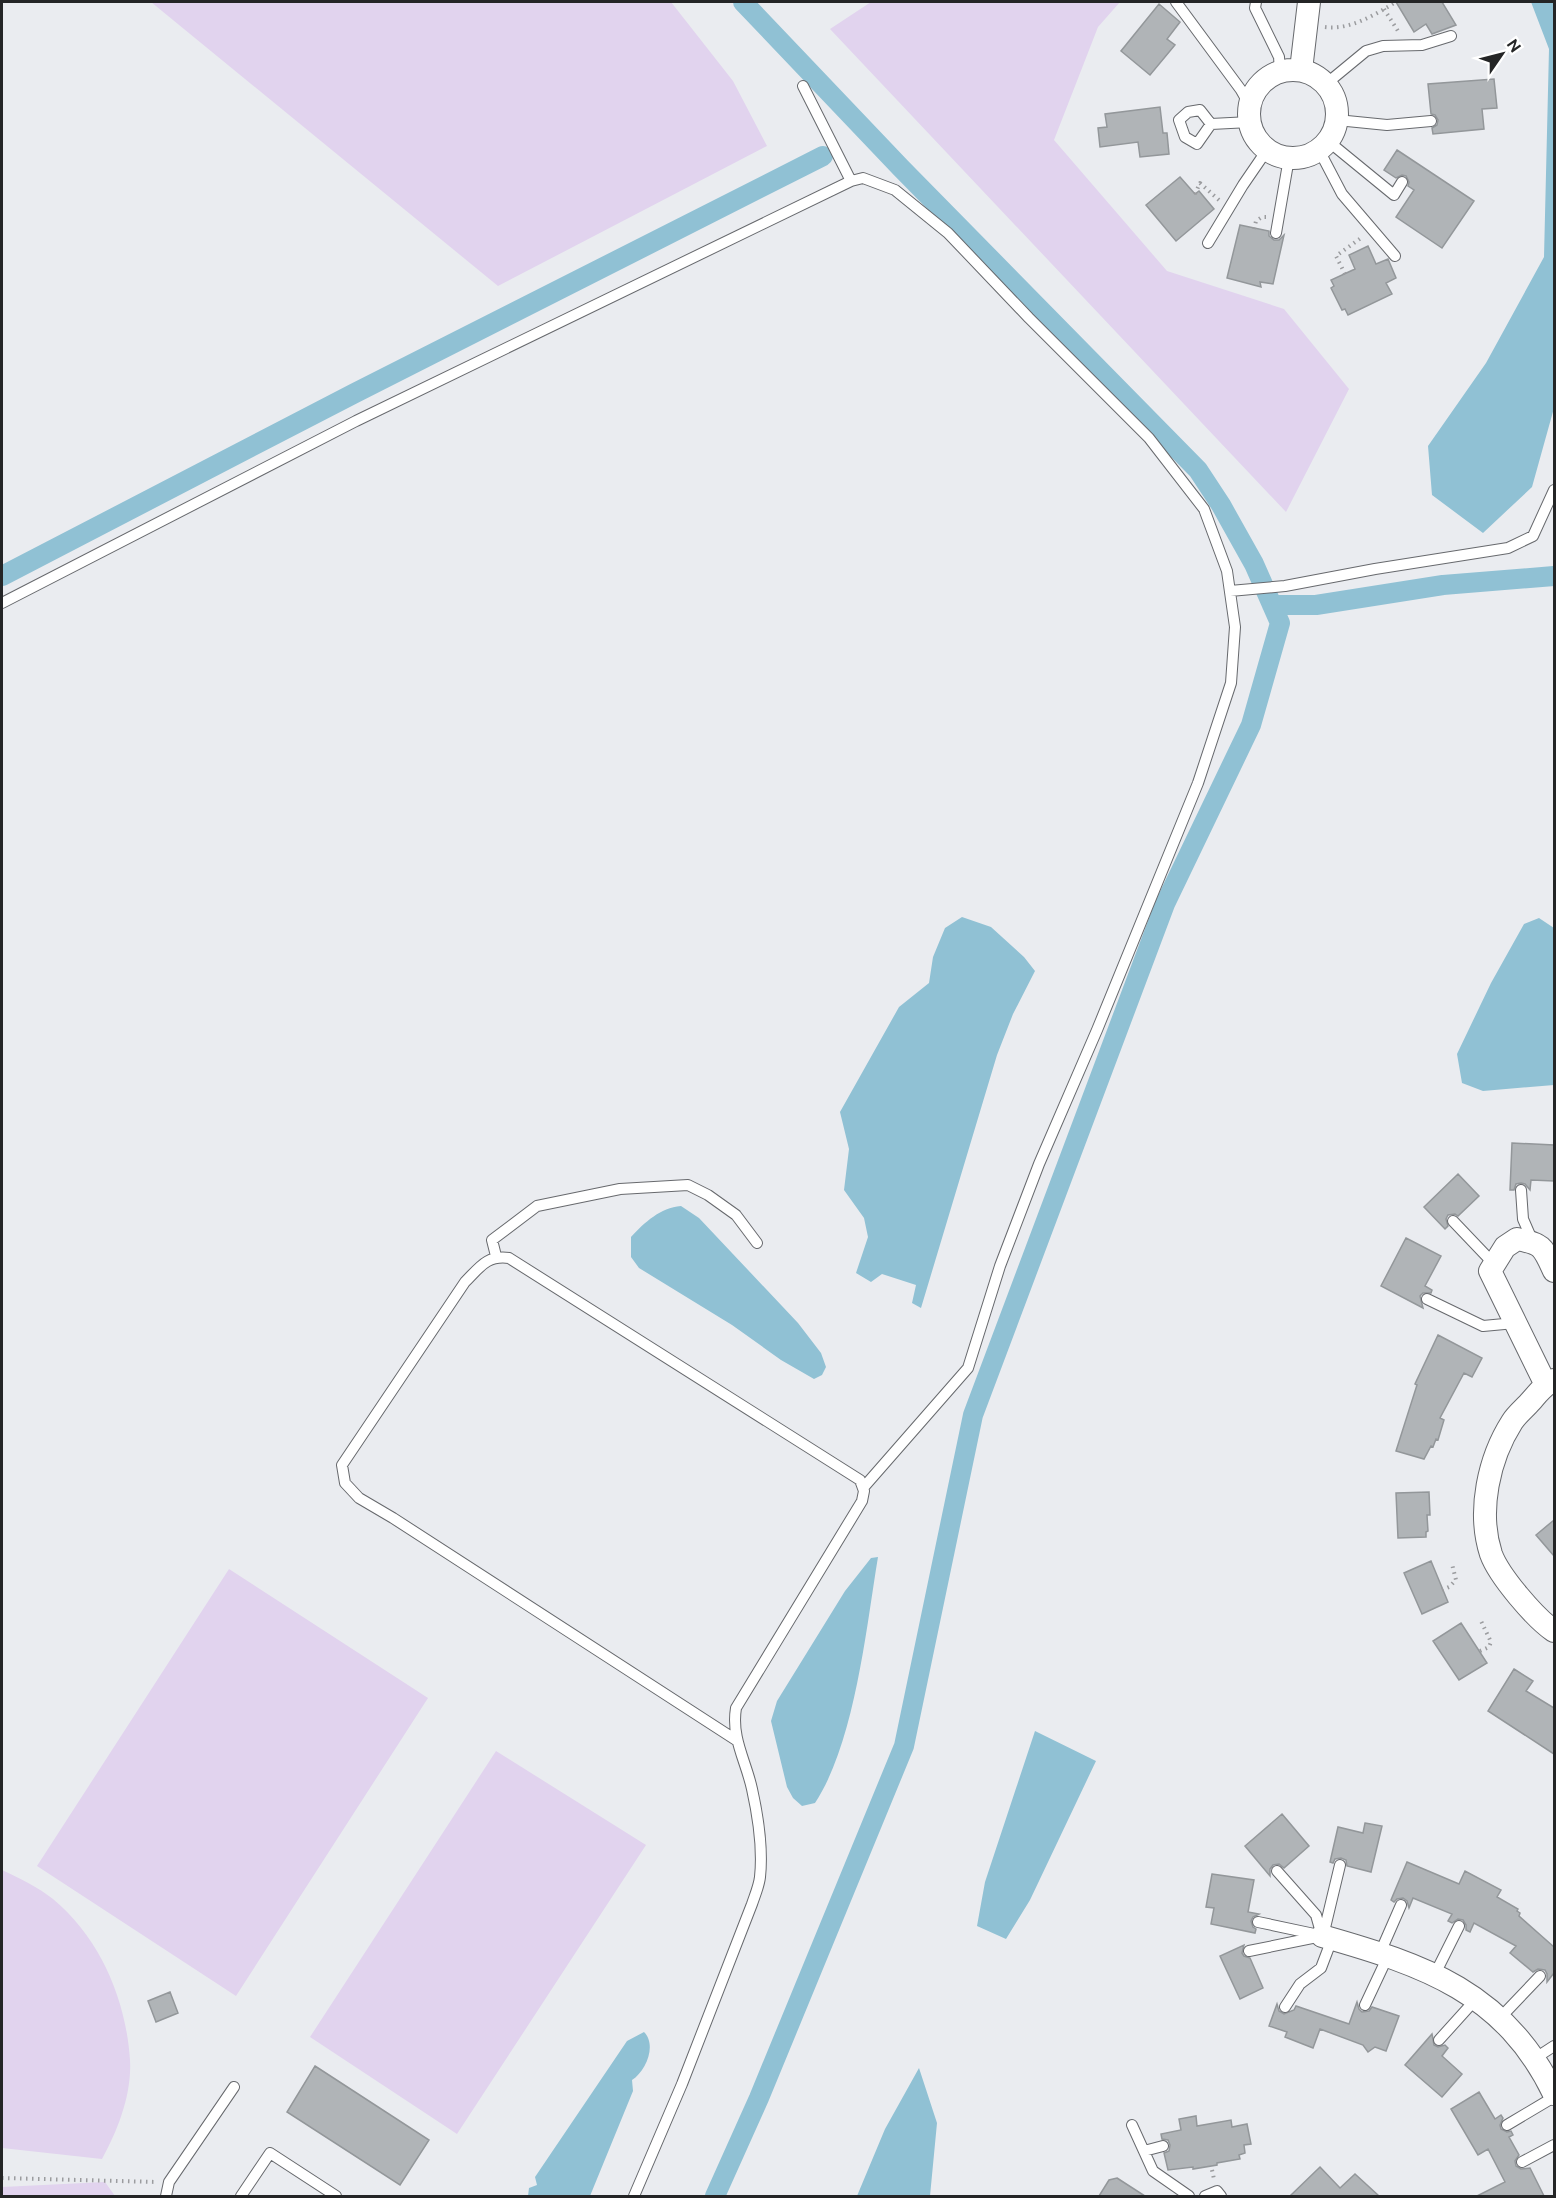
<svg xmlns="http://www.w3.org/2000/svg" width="1556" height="2198" font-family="Ubuntu,sans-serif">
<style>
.green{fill:#e1d3ee}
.water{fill:#90c1d4}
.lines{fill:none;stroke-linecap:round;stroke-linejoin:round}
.canal{stroke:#90c1d4;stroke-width:20}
.building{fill:#b0b4b7;stroke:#93979a;stroke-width:1.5}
.service-casing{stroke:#67696d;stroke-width:12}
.minor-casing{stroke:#67696d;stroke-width:24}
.path{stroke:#9b9c9f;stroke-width:4;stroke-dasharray:1.5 4.5;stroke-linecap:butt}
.service{stroke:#fff;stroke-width:10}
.minor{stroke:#fff;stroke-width:22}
</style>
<rect width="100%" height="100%" fill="#eaecf0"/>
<!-- green -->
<path class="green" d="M151,2H671L733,81L767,146L498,286Z
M871,2H1120L1098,27L1054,140L1167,271L1284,309L1349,389L1286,512L830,29Z
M229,1569L428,1698L236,1996L37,1866Z
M496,1751L646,1845L457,2134L310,2037Z
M2,1870C19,1878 38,1887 53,1899C100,1938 126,1999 130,2060C132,2094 118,2130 102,2159L2,2148Z
M105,2182L115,2196H2V2187Z"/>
<!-- water -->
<path class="water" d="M1531,2H1554V408L1532,487L1483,533L1432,495L1428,446L1486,363L1544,257L1549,49Z
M962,917L991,927L1024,957L1035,971L1013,1014L997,1055L921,1308L912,1303L916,1285L882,1274L871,1282L856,1273L868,1237L864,1218L844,1190L849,1149L840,1112L899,1007L929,983L933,957L945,928Z
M1539,918L1554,928V1085L1483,1091L1462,1083L1457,1054L1491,983L1524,924Z
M681,1206L699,1218L798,1323L821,1353L826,1367L822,1375L814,1379L781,1360L732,1325L639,1268L631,1257V1237C645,1222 660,1208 681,1206Z
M878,1557C866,1629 855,1742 815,1803L802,1806L793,1798L787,1787L771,1721L777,1701L845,1591L871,1558Z
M1035,1731L1096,1761L1030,1900L1006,1939L977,1926L985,1882Z
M644,2032C657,2045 646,2071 632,2080L633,2091L590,2196H528L529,2188L537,2185L535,2177L627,2041Z
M919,2068L937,2123L930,2196H857L885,2129Z"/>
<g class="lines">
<!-- canal -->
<path class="canal" d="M2,576L355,393L823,156
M1272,605H1316L1443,585L1554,576
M715,2196L759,2098L904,1746L973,1415L1165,904L1251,725L1280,623L1254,564L1221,505L1198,470L901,168L743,2"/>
</g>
<!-- building -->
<path class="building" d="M1396,2H1442L1456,25L1432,34L1426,24L1414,32Z
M1159,4L1180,22L1167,39L1175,45L1150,75L1121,51Z
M1494,79L1497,108L1482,109L1484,129L1433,134L1432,128L1437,125L1438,120L1435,115L1431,114L1428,84Z
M1160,107L1163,133H1167L1169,154L1140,157L1138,142L1100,147L1098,128L1107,127L1105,114Z
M1397,150L1474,201L1442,248L1396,217L1414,190L1408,186L1409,182L1406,176L1402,175L1396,178L1384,170Z
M1180,177L1195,194L1199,191L1214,209L1176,241L1146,205Z
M1240,225L1269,231V236L1274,240H1279L1284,235L1273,284L1260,282L1261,287L1227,278Z
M1368,246L1376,264L1388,259L1396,278L1386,283L1392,294L1348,315L1345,309L1342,310L1331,288L1334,286L1331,280L1355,269L1349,255Z
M1512,1143L1554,1145V1181L1531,1180L1530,1190L1525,1184L1521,1183L1516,1184L1514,1190H1510Z
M1458,1174L1479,1196L1458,1216L1455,1214L1448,1215L1446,1219L1448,1226L1445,1229L1424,1207Z
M1406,1238L1441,1256L1425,1286L1432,1290L1431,1293H1423L1420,1296L1423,1308L1381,1286Z
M1438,1335L1482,1358L1472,1377L1464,1373L1440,1418L1444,1420L1438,1440L1436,1439L1433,1447L1431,1446L1424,1459L1396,1451L1417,1385L1415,1384Z
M1429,1492L1430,1515H1427L1428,1531L1426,1532V1537L1398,1538L1396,1493Z
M1554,1520V1556L1536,1535Z
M1431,1561L1448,1602L1422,1614L1404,1573Z
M1461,1623L1487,1663L1459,1680L1433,1641Z
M1514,1669L1533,1681L1526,1691L1554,1708V1754L1488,1711Z
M1282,1814L1309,1846L1284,1868L1279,1864L1273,1865L1270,1869V1876L1245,1846Z
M1365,1823L1382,1826L1371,1872L1347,1866L1346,1860L1341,1858L1335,1859L1333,1863L1330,1862L1338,1827L1363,1833Z
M1407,1862L1459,1884L1465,1871L1501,1890L1497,1897L1518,1909L1517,1911L1520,1913L1519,1916L1554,1947V1973L1547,1982V1974L1545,1970L1538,1969L1533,1972L1510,1953L1516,1946L1474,1923L1470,1932L1466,1930V1925L1463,1920L1458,1919L1452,1923L1448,1921L1452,1914L1413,1898L1409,1908L1407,1901L1403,1898L1397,1899L1394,1902L1391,1900Z
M1212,1874L1254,1880L1248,1912L1259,1914L1253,1917L1251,1921L1253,1927L1256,1929L1255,1933L1211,1924L1214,1908L1206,1907Z
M1244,1945L1242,1953L1244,1956L1250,1958L1263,1988L1240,1999L1220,1956Z
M170,1992L178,2013L156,2022L148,2001Z
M1357,2002L1359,2009L1362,2012L1369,2011L1372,2007L1399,2016L1386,2051L1375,2047L1368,2052L1363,2045L1320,2029L1313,2048L1285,2037L1287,2032L1269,2026L1277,2004L1279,2011L1284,2014L1294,2010L1296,2006L1349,2024Z
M1432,2034L1434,2045L1438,2047L1445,2045L1448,2048L1442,2056L1462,2074L1442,2097L1405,2065Z
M315,2066L429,2140L400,2185L287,2112Z
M1479,2092L1495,2119L1501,2115L1503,2118L1500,2125L1501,2129L1507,2132L1511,2131L1513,2135L1509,2137L1519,2155L1515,2161L1516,2166L1521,2169L1530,2168L1544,2196H1477L1505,2182L1488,2149L1478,2155L1451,2109Z
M1196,2116L1197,2126L1231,2120L1232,2127L1247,2124L1251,2144L1244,2145L1245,2153L1239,2155L1240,2159L1217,2163V2165L1193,2169V2167L1168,2170L1164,2153L1169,2151L1170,2145L1168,2140L1162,2139L1161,2134L1181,2130L1179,2119Z
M1320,2167L1340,2188L1355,2174L1379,2196H1290Z
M1117,2178L1145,2196H1099L1109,2180Z"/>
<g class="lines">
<defs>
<path id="service" d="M1176,2L1241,90L1250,106
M1256,2L1255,8L1279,57L1280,71
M1326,84L1366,51L1383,46L1422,45L1451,36
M803,86L851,181
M1337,120L1387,125L1431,121
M1211,124L1197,144L1185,137L1179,120L1188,112L1200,110L1211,124L1250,122
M1328,141L1394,195L1402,182
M1319,150L1342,194L1395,256
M1276,233L1289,158
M1208,243L1243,185L1267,150
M1230,591L1285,586L1375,569L1508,548L1533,536L1554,490
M2,603L356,421L851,181L863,178L895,190L948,233L1029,318L1149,438L1204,509L1227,571L1235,627L1231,683L1198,783L1097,1030L1039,1164L1000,1266L968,1368L863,1488
M1521,1190L1523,1219L1533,1242
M1453,1221L1494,1264
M496,1256L492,1240L537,1206L620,1189L688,1185L708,1195L736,1215L757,1243
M1427,1299L1483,1326L1515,1323
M1277,1871L1316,1915L1322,1936
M1258,1922L1319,1935
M1323,1936L1340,1865
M1249,1951L1322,1936
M1380,1953L1401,1905
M1435,1974L1459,1926
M1365,2005L1388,1956
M1285,2007L1300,1984L1321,1968L1332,1939
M1500,2018L1540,1976
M1439,2040L1476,1999
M1534,2059L1554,2046
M1132,2125L1153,2171L1189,2196
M1507,2125L1554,2097
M1144,2151L1163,2146
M1522,2162L1554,2145
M166,2196L169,2182L234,2087
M241,2196L270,2153L336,2196
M634,2196L682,2084L752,1904C755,1895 759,1886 760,1877C763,1849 758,1816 752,1789C746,1761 731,1738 736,1708L862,1501L864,1491L860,1480L509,1258C487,1255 480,1267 465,1282L342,1465L345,1483L359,1498L393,1518L736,1740
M1205,2196L1217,2191L1221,2196"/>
<path id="minor" d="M1249 114a44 44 0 1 1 88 0a44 44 0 1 1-88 0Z
M1301,70L1309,2
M1554,1380C1544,1385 1538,1393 1531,1401C1525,1408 1517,1414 1512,1422C1489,1458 1477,1511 1491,1554C1499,1576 1535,1618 1554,1631
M1546,1385L1490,1271L1505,1247L1517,1239C1543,1244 1543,1247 1554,1271
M1322,1936C1424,1965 1505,1992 1554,2094"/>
</defs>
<!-- service casing -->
<use href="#service" class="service-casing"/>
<!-- minor casing -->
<use href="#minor" class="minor-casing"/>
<!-- path -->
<path class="path" d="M1384,9L1398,31
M1325,27C1351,30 1374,15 1396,2
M1195,194L1200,183L1219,200
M1254,229L1256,221L1262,217H1266
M1345,274L1336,256L1361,238
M1442,1590L1449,1587L1456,1580L1452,1564
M1480,1651L1489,1647L1491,1642L1481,1621
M1212,2170L1214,2179
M2,2178L157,2182"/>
<!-- service -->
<use href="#service" class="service"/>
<!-- minor -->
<use href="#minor" class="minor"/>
</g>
<!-- border -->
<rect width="1556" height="2198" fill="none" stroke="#242526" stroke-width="6"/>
<!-- north arrow -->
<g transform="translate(1502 54) rotate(55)" stroke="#ffffff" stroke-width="4.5" paint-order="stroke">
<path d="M0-4.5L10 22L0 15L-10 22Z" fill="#242526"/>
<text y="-9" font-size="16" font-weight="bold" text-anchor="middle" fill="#242526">N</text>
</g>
</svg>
